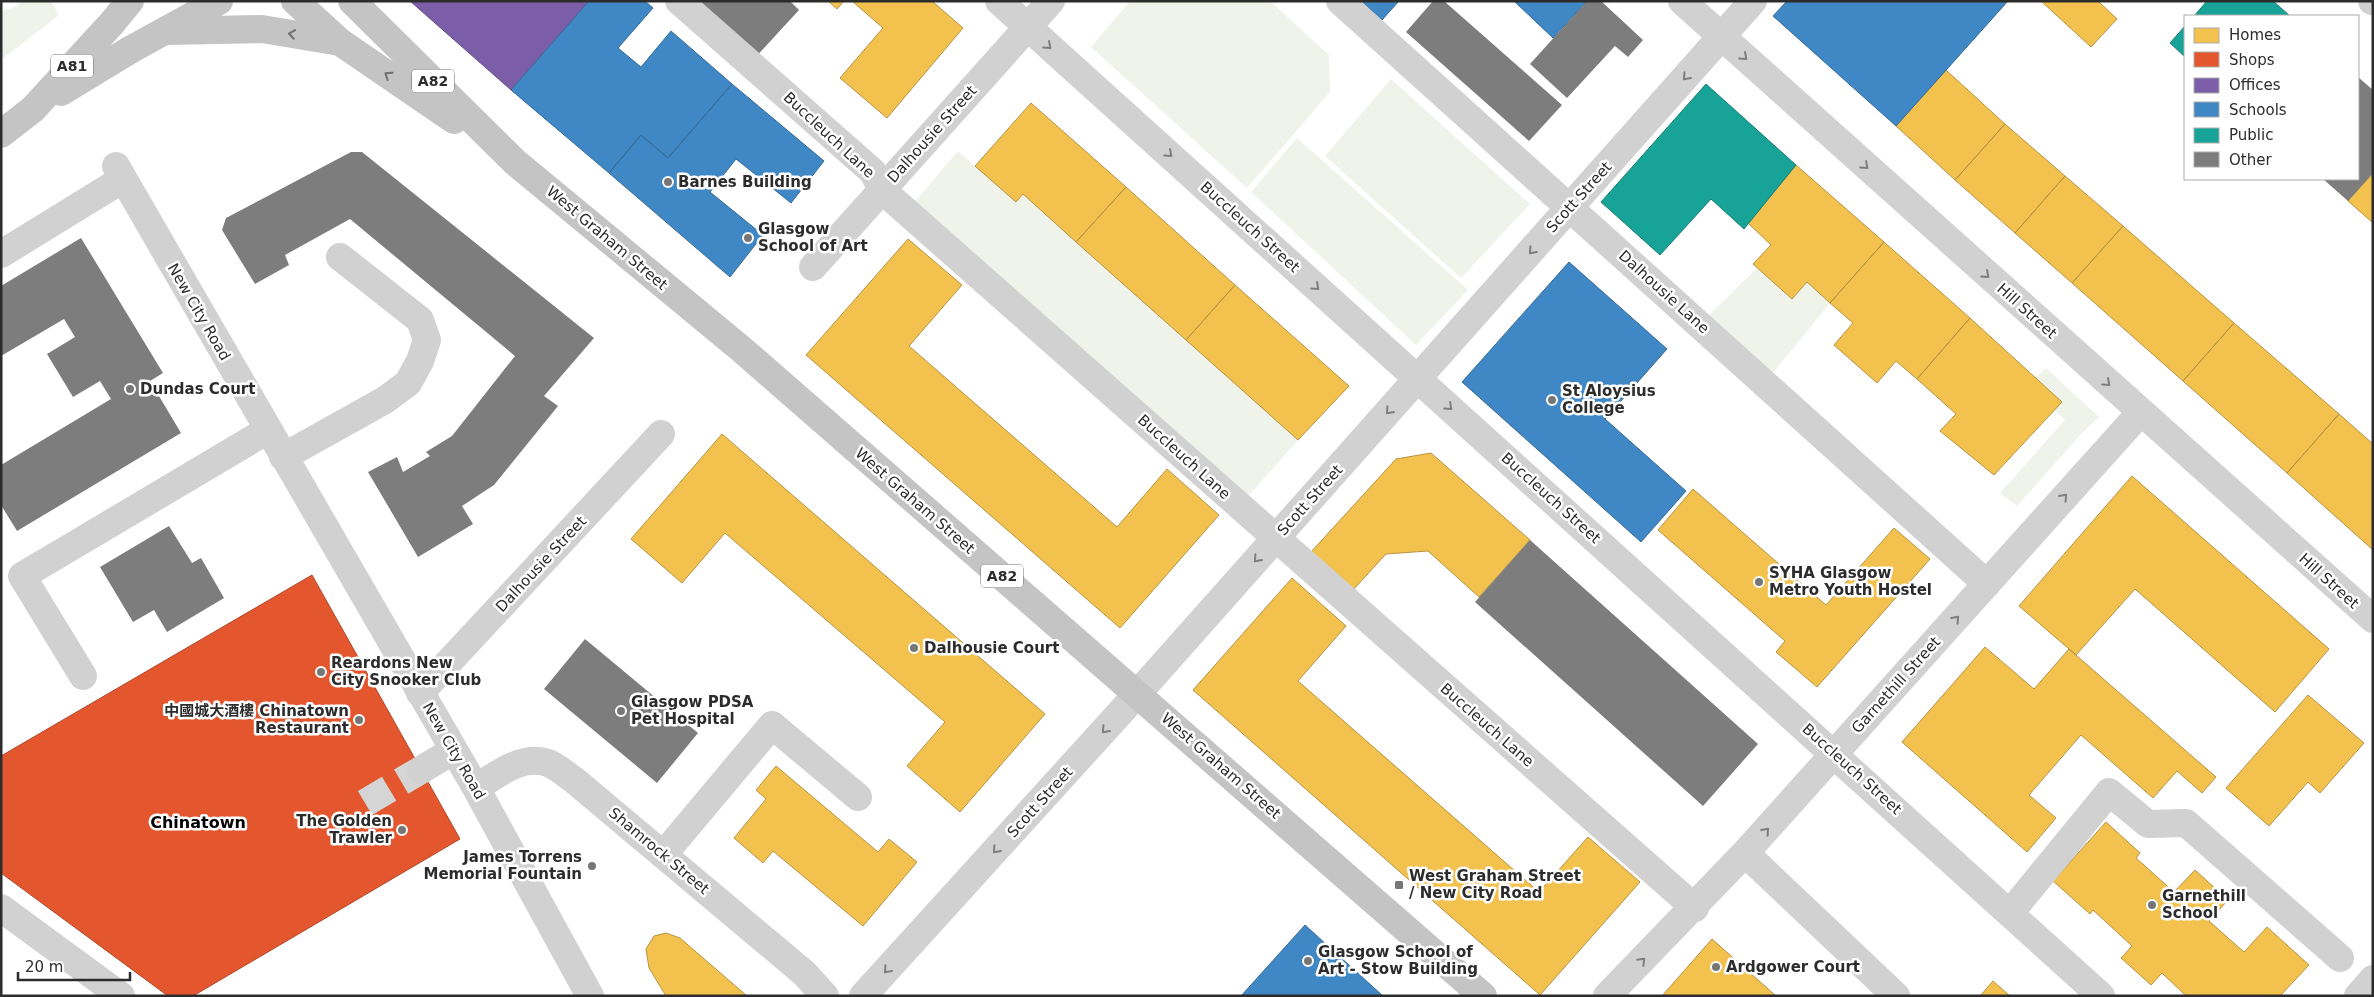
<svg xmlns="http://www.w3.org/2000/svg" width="2374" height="997" font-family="'DejaVu Sans','Noto Sans SC',sans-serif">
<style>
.green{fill:#f0f3ea}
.homes{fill:#f2c14e;stroke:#b79444}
.shops{fill:#e4572e;stroke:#ad4a2d}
.offices{fill:#7b5ea7;stroke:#634f82}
.schools{fill:#3f88c5;stroke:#396c97}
.public{fill:#17a398;stroke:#1d7f78}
.building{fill:#7d7d7d}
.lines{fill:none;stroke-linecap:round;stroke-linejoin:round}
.minor-tunnel{stroke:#d5d5d5;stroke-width:28;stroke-dasharray:28 14;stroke-linecap:butt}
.minor{stroke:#d1d1d1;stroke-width:28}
.major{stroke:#c4c4c4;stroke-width:28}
.major-bridge{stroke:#c4c4c4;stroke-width:28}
.oneway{stroke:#707070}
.oneway2{stroke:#7e7e7e}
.poi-dot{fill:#767676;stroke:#fff;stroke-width:2}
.labels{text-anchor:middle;stroke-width:5;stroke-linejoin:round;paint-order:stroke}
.shield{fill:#fff;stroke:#6b6b6b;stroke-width:1}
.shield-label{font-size:14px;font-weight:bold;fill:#2c2c2c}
.street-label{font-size:15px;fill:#2c2c2c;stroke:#fff}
.poi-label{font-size:15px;font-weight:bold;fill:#2c2c2c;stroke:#fff;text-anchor:start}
.neighbourhood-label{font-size:16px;font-weight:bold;fill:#000;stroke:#fff}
</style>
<rect width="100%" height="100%" fill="#fff"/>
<!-- green -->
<path class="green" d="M20,1H51L59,15L1,60V11L18,6Z
M1130,1H1270L1329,55L1330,92L1247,188L1091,47Z
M1391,79L1530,204L1461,278L1325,156Z
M1297,138L1468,290L1416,345L1251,192Z
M958,151L1016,202L1023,194L1298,440L1244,501L912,205Z
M1757,268L1807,282L1830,303L1773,373L1709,315Z
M2046,368L2099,417L2083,432L2017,506L2000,493L2065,420L2029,384Z"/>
<!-- homes -->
<path class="homes" d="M828,1H844L837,9Z
M852,1H932L963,28L887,118L840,78L883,28Z
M2041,1H2098L2117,19L2091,47Z
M1946,70L2005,124L1955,180L1896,126Z
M1031,103L1126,187L1076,242L1023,194L1016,202L975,166Z
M2005,124L2065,176L2015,233L1955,180Z
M1796,165L1884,242L1830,303L1807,282L1792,299L1753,264L1771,245L1748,223Z
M2373,173V223L2348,201Z
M2065,176L2123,226L2072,283L2015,233Z
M1126,187L1235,285L1186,340L1076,242Z
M2123,226L2234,323L2183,381L2072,283Z
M908,239L962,285L909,346L1117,527L1167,469L1219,515L1120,628L806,355Z
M1884,242L1970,318L1917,379L1896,361L1877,383L1834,345L1853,323L1830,303Z
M1235,285L1349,386L1298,440L1186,340Z
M1970,318L2062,402L1994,475L1940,431L1956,414L1917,379Z
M2234,323L2339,414L2287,473L2183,381Z
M2339,414L2373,444V550L2287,473Z
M722,434L1045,714L960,812L907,766L945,722L725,533L682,583L631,539Z
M1431,453L1530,540L1479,597L1428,551L1386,554L1353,590L1311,552L1396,459Z
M2132,476L2329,649L2275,712L2135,589L2076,655L2019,606Z
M1693,489L1826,605L1894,528L1930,559L1817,687L1776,652L1785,641L1658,530Z
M1292,578L1346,626L1298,681L1539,892L1588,837L1640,882L1540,995L1193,690Z
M1985,647L2034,689L2069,649L2216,777L2202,793L2177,771L2153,798L2081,735L2029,795L2056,818L2027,852L1902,742Z
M2308,695L2364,743L2320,793L2308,782L2269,826L2226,788Z
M776,766L878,852L889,839L917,862L863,926L773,851L763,863L734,838L766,799L756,790Z
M2106,822L2140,853L2136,858L2174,892L2195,870L2228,900L2209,921L2244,952L2267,927L2309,965L2280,996H2186L2162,973L2151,985L2121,958L2132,946L2093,910L2090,914L2053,881Z
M666,933L680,938L747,996H666L649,968L646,949L654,936Z
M1712,939L1776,996H1662Z
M1993,981L2010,996H1980Z"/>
<!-- shops -->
<path class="shops" d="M312,575L460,839L193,996H168L1,873V756Z"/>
<!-- offices -->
<path class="offices" d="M410,1H589L511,90Z"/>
<!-- schools -->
<path class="schools" d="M589,1H645L653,8L618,48L641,67L671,31L732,84L668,158L641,135L609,173L511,90Z
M1361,1H1399L1382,20Z
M1514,1H1587L1553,38Z
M1787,1H2008L1896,126L1773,16Z
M732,84L824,161L791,203L736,159L710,192L763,235L730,277L609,173L641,135L668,158Z
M1569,262L1667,349L1605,419L1686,491L1641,542L1462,382Z
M1305,925L1383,996H1241Z"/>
<!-- public -->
<path class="public" d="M2207,1H2273L2290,16H2194Z
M2185,26V57L2170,43Z
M1706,84L1796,165L1744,229L1711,199L1660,255L1601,202Z"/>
<!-- building -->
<path class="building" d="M689,1H790L799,10L754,59Z
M1433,1H1444L1562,105L1529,141L1406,32Z
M1587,1H1601L1643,40L1628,57L1615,46L1567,98L1530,64Z
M2358,77L2373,90V173L2348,201L2323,179H2358Z
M351,152H362L594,338L544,396L558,406L494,485L462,506L473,524L418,557L368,472L397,457L403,472L430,456L426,452L452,436L515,356L350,219L285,255L289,265L255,284L222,230L226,218Z
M81,238L163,373L150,381L181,433L17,531L1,505V465L111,399L100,381L73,397L47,354L75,337L64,319L1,356V286Z
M169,526L192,563L201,558L224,598L167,632L154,610L133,622L100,567Z
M1530,540L1758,744L1703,806L1475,602Z
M585,639L698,733L657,783L544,689Z"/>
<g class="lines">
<!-- minor-tunnel -->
<path class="minor-tunnel" d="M365,803L421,770"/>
<!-- minor -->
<path class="minor" d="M679,1L873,172L882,190L1695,908
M999,1L2101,996
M1340,1L1987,584
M1682,1L2373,619
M2372,1H2373
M116,166L476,788L590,996
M1,254L123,179
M813,267L1051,1
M283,457L385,400L408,383L420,361L427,340L420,320L340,257
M83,676L22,576L268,430
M420,693L661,434
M421,770L454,750
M476,788C496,775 522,754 548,763C557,766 566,775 574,780L804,973L825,996
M1745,853L1896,996
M663,855L772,725L858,797
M1,908L121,996
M2010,913L2109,792L2148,824L2186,823L2340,958
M863,996L1138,693L1753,1
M1607,996L1745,853L2140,413
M2358,996L2373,979"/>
<!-- major -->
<path class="major" d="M295,1L340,42L454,120
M352,1L515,162L740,348L1483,996
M112,23L130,1
M165,31L262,29L340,42
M130,50L219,1
M1,134L33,109"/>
<!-- major-bridge -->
<path class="major-bridge" d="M61,92L130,50
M33,109L112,23"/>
</g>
<!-- one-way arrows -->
<defs><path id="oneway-chevron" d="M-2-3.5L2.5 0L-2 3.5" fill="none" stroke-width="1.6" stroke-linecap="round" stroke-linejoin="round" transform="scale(1.25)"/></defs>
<g class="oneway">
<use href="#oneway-chevron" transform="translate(292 34) rotate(-171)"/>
<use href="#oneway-chevron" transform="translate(388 75) rotate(-146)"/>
</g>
<g class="oneway2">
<use href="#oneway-chevron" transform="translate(1048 46) rotate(42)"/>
<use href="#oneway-chevron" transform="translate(1744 57) rotate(42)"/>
<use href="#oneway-chevron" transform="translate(1686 77) rotate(132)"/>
<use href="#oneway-chevron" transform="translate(1169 154) rotate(42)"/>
<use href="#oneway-chevron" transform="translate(1865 166) rotate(42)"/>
<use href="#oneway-chevron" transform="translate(1532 251) rotate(132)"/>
<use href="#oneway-chevron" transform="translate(1986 275) rotate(42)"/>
<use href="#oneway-chevron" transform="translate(1316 287) rotate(42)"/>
<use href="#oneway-chevron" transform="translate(2107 383) rotate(42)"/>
<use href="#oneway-chevron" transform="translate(1449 407) rotate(42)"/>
<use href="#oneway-chevron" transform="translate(1389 411) rotate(132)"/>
<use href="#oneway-chevron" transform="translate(2064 497) rotate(-48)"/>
<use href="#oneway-chevron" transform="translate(1257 559) rotate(132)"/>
<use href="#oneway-chevron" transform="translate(1956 619) rotate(-48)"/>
<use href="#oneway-chevron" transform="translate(1105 730) rotate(132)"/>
<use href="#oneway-chevron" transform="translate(1766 831) rotate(-48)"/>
<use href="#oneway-chevron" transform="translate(996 850) rotate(132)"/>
<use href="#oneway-chevron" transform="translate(1642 961) rotate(-45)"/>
<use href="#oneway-chevron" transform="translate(887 970) rotate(132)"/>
</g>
<!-- markers -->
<g class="poi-dot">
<circle cx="668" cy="182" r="5"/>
<circle cx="748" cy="238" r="5"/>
<circle cx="130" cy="389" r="5"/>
<circle cx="1552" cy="400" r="5"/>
<circle cx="1759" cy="582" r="5"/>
<circle cx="914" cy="648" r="5"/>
<circle cx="321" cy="672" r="5"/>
<circle cx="621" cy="711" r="5"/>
<circle cx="359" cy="720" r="5"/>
<circle cx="402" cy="830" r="5"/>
<circle cx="592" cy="866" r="5"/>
<rect x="1394" y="880" width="10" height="10" rx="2.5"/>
<circle cx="2152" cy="905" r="5"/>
<circle cx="1308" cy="961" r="5"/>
<circle cx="1716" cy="967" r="5"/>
</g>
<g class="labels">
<!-- shield labels -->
<g class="shield">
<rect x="51" y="54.5" width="42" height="23" rx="4"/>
<rect x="412" y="69.5" width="42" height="23" rx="4"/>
<rect x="981" y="564.5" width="42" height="23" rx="4"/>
</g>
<g class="shield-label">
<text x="72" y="71">A81</text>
<text x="433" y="86">A82</text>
<text x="1002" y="581">A82</text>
</g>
<!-- street labels -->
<g class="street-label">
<text transform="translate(932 134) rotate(-48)" y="5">Dalhousie Street</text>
<text transform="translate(829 135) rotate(43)" y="5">Buccleuch Lane</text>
<text transform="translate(1579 197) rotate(-48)" y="5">Scott Street</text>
<text transform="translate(1250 227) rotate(42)" y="5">Buccleuch Street</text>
<text transform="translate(607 238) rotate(40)" y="5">West Graham Street</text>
<text transform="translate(1664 292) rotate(42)" y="5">Dalhousie Lane</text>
<text transform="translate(2027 311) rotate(42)" y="5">Hill Street</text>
<text transform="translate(199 312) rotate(60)" y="5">New City Road</text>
<text transform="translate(1184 457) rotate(42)" y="5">Buccleuch Lane</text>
<text transform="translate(1551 498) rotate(42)" y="5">Buccleuch Street</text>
<text transform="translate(1310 500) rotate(-48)" y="5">Scott Street</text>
<text transform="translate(915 501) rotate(41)" y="5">West Graham Street</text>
<text transform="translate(541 564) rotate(-47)" y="5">Dalhousie Street</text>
<text transform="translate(2329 581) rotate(42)" y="5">Hill Street</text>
<text transform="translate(1896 685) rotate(-48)" y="5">Garnethill Street</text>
<text transform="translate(1487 725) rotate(41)" y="5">Buccleuch Lane</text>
<text transform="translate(454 751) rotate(60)" y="5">New City Road</text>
<text transform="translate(1221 766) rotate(41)" y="5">West Graham Street</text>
<text transform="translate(1852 769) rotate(42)" y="5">Buccleuch Street</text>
<text transform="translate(1040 802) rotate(-48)" y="5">Scott Street</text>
<text transform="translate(659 851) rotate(40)" y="5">Shamrock Street</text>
</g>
<!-- poi labels -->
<g class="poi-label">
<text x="678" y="187">Barnes Building</text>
<text x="758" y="234">Glasgow<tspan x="758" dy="17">School of Art</tspan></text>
<text x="140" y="394">Dundas Court</text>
<text x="1562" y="396">St Aloysius<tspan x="1562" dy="17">College</tspan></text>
<text x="1769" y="578">SYHA Glasgow<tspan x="1769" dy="17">Metro Youth Hostel</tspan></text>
<text x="924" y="653">Dalhousie Court</text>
<text x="331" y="668">Reardons New<tspan x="331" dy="17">City Snooker Club</tspan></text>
<text x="631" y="707">Glasgow PDSA<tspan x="631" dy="17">Pet Hospital</tspan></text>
<text x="349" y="716" text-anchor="end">中國城大酒樓 Chinatown<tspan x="349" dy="17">Restaurant</tspan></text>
<text x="392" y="826" text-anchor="end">The Golden<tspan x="392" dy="17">Trawler</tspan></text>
<text x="582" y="862" text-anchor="end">James Torrens<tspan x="582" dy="17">Memorial Fountain</tspan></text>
<text x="1409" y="881">West Graham Street<tspan x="1409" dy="17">/ New City Road</tspan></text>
<text x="2162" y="901">Garnethill<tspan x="2162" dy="17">School</tspan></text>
<text x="1318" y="957">Glasgow School of<tspan x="1318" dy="17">Art - Stow Building</tspan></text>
<text x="1726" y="972">Ardgower Court</text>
</g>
<!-- neighbourhood labels -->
<g class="neighbourhood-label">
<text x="198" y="828">Chinatown</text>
</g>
</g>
<!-- border -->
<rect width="2374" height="997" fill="none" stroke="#2c2c2c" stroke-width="5"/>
<!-- legend -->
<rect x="2184" y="15" width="175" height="165" fill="#ffffff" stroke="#ababab"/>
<rect x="2194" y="28" width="25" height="15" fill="#f2c14e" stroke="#ababab"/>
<text x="2229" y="40" font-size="15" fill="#2c2c2c">Homes</text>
<rect x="2194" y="52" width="25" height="15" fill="#e4572e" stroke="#ababab"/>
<text x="2229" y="65" font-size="15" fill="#2c2c2c">Shops</text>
<rect x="2194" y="78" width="25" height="15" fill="#7b5ea7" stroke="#ababab"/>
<text x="2229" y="90" font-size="15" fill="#2c2c2c">Offices</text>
<rect x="2194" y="102" width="25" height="15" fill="#3f88c5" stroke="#ababab"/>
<text x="2229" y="115" font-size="15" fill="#2c2c2c">Schools</text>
<rect x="2194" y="128" width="25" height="15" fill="#17a398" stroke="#ababab"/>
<text x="2229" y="140" font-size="15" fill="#2c2c2c">Public</text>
<rect x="2194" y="152" width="25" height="15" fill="#7d7d7d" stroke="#ababab"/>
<text x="2229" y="165" font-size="15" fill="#2c2c2c">Other</text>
<!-- scale -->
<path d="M18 972v8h112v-8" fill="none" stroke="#2c2c2c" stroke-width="2.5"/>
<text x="25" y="972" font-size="15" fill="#2c2c2c" stroke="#ffffff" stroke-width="4" paint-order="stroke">20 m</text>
</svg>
